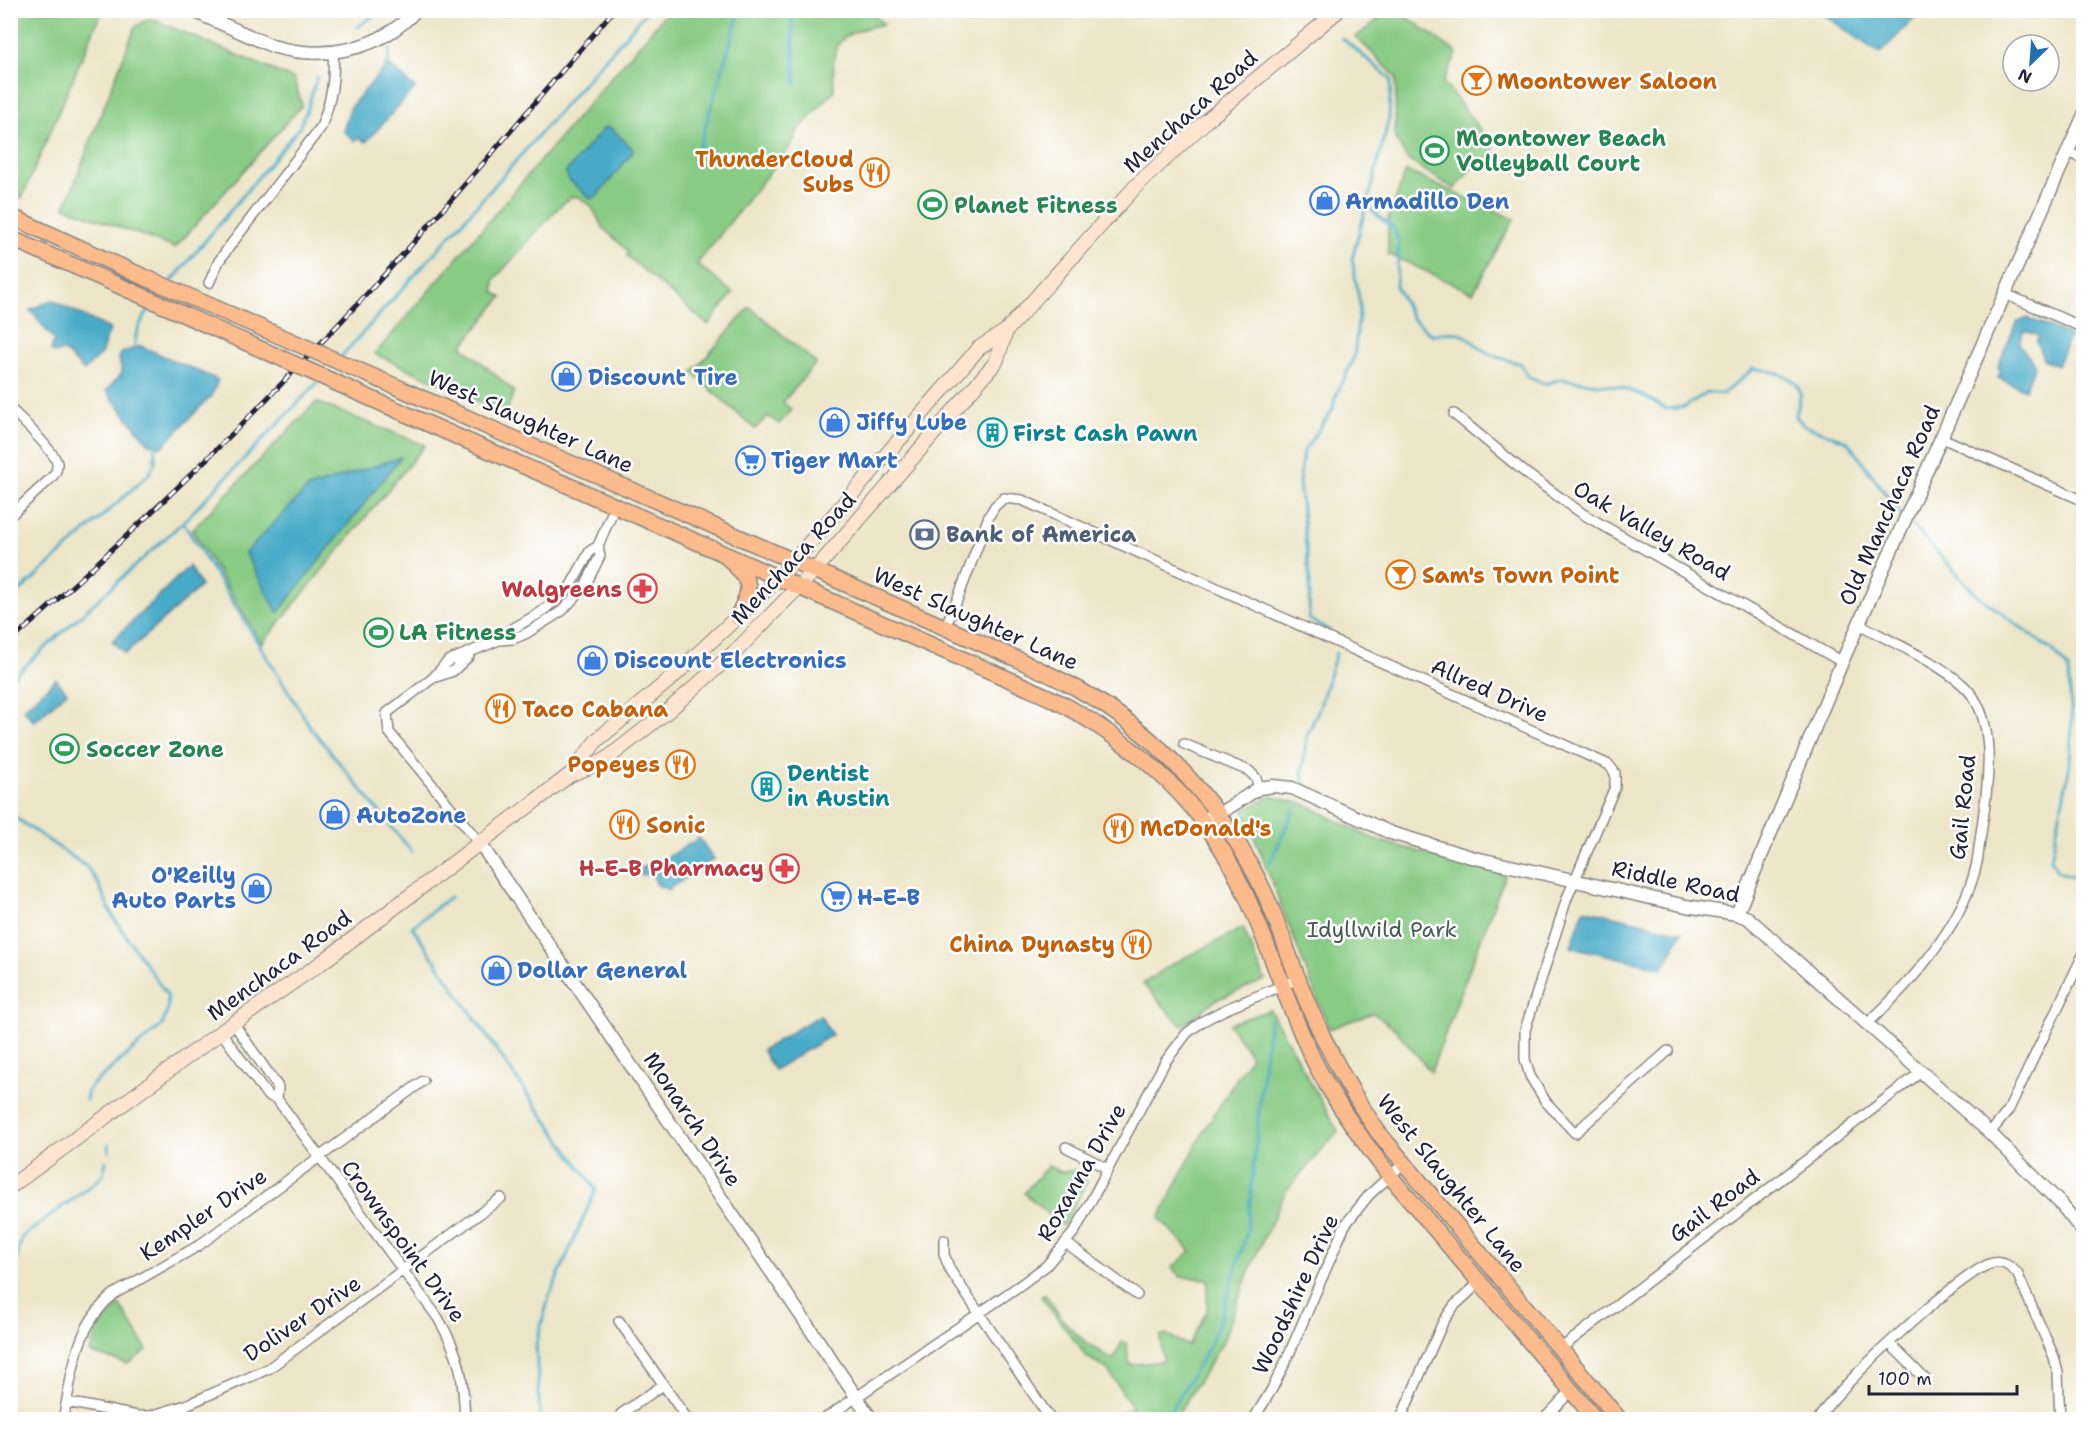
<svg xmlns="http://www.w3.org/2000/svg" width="2094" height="1430" font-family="'Shantell Sans',sans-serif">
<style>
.green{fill:#88cb84;stroke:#557660;stroke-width:1.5}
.water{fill:#47aac7;stroke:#346681;stroke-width:1.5}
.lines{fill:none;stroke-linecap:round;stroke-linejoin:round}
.stream{stroke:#47aac7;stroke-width:3}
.minor-casing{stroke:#878481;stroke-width:12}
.tertiary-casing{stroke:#878481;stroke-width:15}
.secondary-casing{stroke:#878481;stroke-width:16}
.primary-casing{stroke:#878481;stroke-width:18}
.minor{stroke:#fff;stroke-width:9}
.tertiary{stroke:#fff;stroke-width:12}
.secondary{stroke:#fde4d1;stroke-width:14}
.primary{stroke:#fbbb8d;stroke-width:15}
.rail-casing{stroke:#22223b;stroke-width:5}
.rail{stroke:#fff;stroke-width:3;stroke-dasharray:9;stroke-linecap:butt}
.primary-bridge-casing{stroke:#878481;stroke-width:18;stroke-linecap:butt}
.primary-bridge{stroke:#fbbb8d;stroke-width:15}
.labels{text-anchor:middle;stroke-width:5;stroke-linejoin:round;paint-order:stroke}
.food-label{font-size:22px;font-weight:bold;fill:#c56008;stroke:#fff;text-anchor:start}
.street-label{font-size:22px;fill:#22223b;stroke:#fff}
.leisure-label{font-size:22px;font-weight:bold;fill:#27864d;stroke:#fff;text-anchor:start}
.shop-label{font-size:22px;font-weight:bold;fill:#366cbe;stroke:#fff;text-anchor:start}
.culture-label{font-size:22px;font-weight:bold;fill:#0d838f;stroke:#fff;text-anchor:start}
.service-label{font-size:22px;font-weight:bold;fill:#4e5e75;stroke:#fff;text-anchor:start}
.health-label{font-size:22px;font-weight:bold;fill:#be3a42;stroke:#fff;text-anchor:end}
.park-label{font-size:22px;fill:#465d55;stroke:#fff}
</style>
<rect width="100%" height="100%" fill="#fff"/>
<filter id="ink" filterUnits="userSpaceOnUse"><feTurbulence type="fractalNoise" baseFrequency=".0167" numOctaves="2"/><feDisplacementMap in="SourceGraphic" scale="12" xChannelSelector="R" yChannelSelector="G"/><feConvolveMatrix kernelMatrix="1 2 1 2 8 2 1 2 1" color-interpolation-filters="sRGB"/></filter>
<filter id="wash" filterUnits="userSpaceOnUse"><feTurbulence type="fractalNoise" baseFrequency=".008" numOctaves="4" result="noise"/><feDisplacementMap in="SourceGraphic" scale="24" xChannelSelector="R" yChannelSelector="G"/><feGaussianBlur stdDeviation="1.35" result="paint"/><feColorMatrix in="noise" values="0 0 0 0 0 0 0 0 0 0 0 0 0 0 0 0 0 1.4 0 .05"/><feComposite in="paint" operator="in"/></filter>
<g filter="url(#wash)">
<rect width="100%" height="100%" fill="#ece5c7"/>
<!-- green -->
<path class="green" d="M10,11H102L22,198L11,192Z
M668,11H869L884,24C833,35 832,42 834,91L798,130L792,144L697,264L733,293L708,325L627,256L628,251L603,228L592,207L579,197H571L557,209L494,280V292L502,297L462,346L514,391L506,414L375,354Z
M1388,11H1399L1457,53L1443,82L1494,147L1486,163L1475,165L1454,189L1408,160L1395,138L1396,77L1356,37Z
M150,18L294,79L302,105L175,248L65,207L135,27Z
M1406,171L1514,219L1473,293L1388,254V219Z
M750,307L816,363L783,402L792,410L779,424L768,416L755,429L692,373Z
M316,402L425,445L262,644L192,530Z
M1271,796L1305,804L1373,839L1505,875L1431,1072L1396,1030L1373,1013L1329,1029L1244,810Z
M1243,928L1265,980L1216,1000L1182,1026L1143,984L1172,964Z
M1270,1010L1338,1131L1286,1191L1251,1266L1223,1342L1175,1419H1112L1132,1407L1107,1369L1087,1357L1041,1297L1045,1294L1063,1320L1083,1340L1113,1360L1122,1342L1126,1343L1130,1365L1163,1361L1160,1336L1166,1334L1188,1346L1207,1311L1208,1279L1181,1277L1172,1268L1191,1251L1159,1218L1203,1132L1251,1056L1229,1024Z
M1048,1166L1061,1172L1076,1170L1087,1182L1063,1226L1024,1193Z
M120,1305L147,1350L128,1364L90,1353C94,1332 104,1319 120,1305Z"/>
<!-- water -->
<path class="water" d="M1818,11L1921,10V11L1880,54Z
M388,64L415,88L366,142L359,138L355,141L343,131L351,106Z
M607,127L612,129L632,148L633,152L598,195L591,199L569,180L566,172L603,129Z
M52,300L110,329L101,354L84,371L64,351L54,353L51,350L54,340L30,310Z
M2028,318L2070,336L2057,366L2043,359L2036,341L2039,336L2024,330L2019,343L2035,365L2025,390L1998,378L2000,372L1998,366L2016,323Z
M141,346L218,380L212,395L162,447L149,444L106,391L122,373L119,358L122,352Z
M401,457L278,613L245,553L308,488Z
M189,566L201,586L125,654L112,641Z
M56,679L67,692L34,722L23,709Z
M699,838L714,859L668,890L657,885L652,874L641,875L642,867L658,863Z
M1584,909L1682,932L1663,968L1571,947Z
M820,1015L832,1035L774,1070L762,1050Z"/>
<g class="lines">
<!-- stream -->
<path class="stream" d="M788,10L792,22L796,84
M358,27L381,10
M1342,38L1391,79L1389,118L1367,206L1394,229L1399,242L1396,286L1412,318L1432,335C1470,328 1460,336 1488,353C1498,359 1511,360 1521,364L1528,377L1545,384L1561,379L1620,387L1644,396L1666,409L1685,407L1707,392L1723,394L1753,369C1767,370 1796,374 1800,392C1801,399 1797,409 1796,416L1803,425L1847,441L1902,516
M388,64L390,49
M694,165L740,10
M171,282L299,128L308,107L317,77
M135,351C133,335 142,318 152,306
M340,358L458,227L648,10
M183,522L311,728L412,852
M1912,525L1976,594L2055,653L2068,669L2072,719L2070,765L2051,859L2057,871L2084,880
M10,600L149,474L155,463V442
M1330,631L1309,619L1310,582L1299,483L1303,452L1333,409L1335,398L1354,357L1360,305L1352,259L1366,207
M10,680L183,522L319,381
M1305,787L1302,773L1307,736L1320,706L1336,653
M10,814L87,867L98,883L113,917L167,995L168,1009L162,1025L92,1085L88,1090L86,1100
M1270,863L1294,809
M450,897L412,927L520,1084L596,1189L549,1297L536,1344L540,1420
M109,1144V1152
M10,1284L22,1237L98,1180L103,1174L106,1161
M1165,1420L1210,1345L1221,1317L1247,1232L1264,1059L1270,1019"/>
</g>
</g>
<g filter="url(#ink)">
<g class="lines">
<defs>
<path id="minor" d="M2068,152L2084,159
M209,283L219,261L229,247L321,127C331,101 335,81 333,52
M2005,294L2084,328
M10,408C20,418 55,452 57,463C58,471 54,475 49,480L10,516
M1454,414L1527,474L1583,514L1842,662
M1942,438L2084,501
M1859,624C1891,642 1936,661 1963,685C2005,722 1983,807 1978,857C1967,921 1914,980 1868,1023
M945,627L958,598L989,516L995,506L1004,498L1022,500L1609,765L1615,773V787L1567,898L1525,1030V1059L1530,1076L1546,1102L1575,1133L1668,1051
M499,640L507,632L540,613L569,589L590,551L598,546L615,506
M436,677L453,671L469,656
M1184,744L1249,771L1256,778L1259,788
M479,842L389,732L387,713L433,678L448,661L499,640L513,639L527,633L562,611L585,586L600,556L598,546
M234,1024L278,1087L277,1099
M221,1032L267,1095L277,1099L438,1318C461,1357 463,1375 465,1420
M1990,1133L2008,1111L2084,953
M1066,1147L1108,1169
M944,1240V1254L950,1270L1051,1420
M1066,1243L1137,1295
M619,1321L688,1420
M1889,1343L1925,1379
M1560,1349L1921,1072
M67,1402L137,1416H150L186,1405L268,1369L501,1198
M621,1414L663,1385
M63,1420C73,1373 74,1327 114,1294L198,1246L423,1081
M823,1420L1019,1286L1046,1266L1075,1231L1165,1062L1187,1033L1203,1021L1224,1010L1298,979
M1253,1420L1272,1389L1286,1361L1345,1225L1369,1195L1403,1164
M1400,1420L1443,1322L1454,1306L1480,1282
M1543,1420L1571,1391
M1818,1420C1831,1392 1965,1268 1993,1263C2003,1261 2010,1266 2017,1273L2054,1357L2058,1373L2060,1420"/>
<path id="tertiary" d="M191,10L272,46C322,61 380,51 416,10
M1201,819L1219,814L1259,788L1273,786L1292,788L1391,833L1471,857L1686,906L1737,914L1748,918L1990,1133L2061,1204L2084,1233
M479,842L872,1420
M1737,914L1842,662L2084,115"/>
<path id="secondary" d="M572,774L604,761L669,710L737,650L815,570L996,362L1006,331
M10,1187L221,1032L321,963L571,774L597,740L674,676L780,577L979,348L1006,331L1136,186L1206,121L1339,10"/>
<path id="primary" d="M10,216L135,273
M10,238L129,290
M399,388L1017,659C1037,669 1058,678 1078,689C1160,735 1226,809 1265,894C1278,922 1287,951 1298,979C1319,1034 1345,1084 1378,1132L1620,1420
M390,407L1015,682C1034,691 1055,699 1073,710C1120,738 1166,773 1200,817C1255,888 1275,980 1313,1059C1334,1101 1361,1139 1390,1176L1596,1420
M728,558C753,582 753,588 737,617"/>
</defs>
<!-- minor casing -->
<use href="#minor" class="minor-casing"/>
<!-- tertiary casing -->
<use href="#tertiary" class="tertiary-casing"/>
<!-- secondary casing -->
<use href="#secondary" class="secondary-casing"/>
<!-- primary casing -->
<use href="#primary" class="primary-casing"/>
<!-- minor -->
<use href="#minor" class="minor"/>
<!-- tertiary -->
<use href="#tertiary" class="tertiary"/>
<!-- secondary -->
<use href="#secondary" class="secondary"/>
<!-- primary -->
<use href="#primary" class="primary"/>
<defs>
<path id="rail" d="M10,642C115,549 217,452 314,350C419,241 516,125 614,10"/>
</defs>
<!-- rail casing -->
<use href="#rail" class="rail-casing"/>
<!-- rail -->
<use href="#rail" class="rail"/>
<defs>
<path id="primary-bridge" d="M135,273L399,388
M129,290L390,407"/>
</defs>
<!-- primary-bridge casing -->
<use href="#primary-bridge" class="primary-bridge-casing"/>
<!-- primary-bridge -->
<use href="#primary-bridge" class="primary-bridge"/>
</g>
</g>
<!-- icons -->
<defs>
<symbol id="bar-ring" viewBox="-11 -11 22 22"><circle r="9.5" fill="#fff" stroke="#e8710a" stroke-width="1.5"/><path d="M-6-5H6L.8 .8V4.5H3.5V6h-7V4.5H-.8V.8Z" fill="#e8710a"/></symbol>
<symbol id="stadium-ring" viewBox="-11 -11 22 22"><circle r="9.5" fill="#fff" stroke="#2e9e5b" stroke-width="1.5"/><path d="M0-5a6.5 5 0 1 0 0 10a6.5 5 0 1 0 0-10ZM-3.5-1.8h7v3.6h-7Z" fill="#2e9e5b"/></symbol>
<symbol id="restaurant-ring" viewBox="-11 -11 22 22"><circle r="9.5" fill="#fff" stroke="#e8710a" stroke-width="1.5"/><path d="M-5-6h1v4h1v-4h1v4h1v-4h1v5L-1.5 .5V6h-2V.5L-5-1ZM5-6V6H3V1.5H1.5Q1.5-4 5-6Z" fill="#e8710a"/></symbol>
<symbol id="shop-ring" viewBox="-11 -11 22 22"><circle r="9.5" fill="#fff" stroke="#3f7fe0" stroke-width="1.5"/><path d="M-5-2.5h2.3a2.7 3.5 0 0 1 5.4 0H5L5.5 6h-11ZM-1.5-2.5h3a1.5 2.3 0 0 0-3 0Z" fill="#3f7fe0"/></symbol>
<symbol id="building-ring" viewBox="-11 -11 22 22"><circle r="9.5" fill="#fff" stroke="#0f9aa8" stroke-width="1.5"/><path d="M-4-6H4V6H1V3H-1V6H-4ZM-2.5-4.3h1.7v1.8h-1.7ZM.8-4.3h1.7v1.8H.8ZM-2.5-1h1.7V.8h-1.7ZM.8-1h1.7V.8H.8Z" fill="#0f9aa8"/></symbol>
<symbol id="supermarket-ring" viewBox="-11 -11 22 22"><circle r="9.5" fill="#fff" stroke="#3f7fe0" stroke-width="1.5"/><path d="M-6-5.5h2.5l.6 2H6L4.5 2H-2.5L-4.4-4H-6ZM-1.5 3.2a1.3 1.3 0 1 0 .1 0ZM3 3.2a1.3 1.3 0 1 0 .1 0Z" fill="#3f7fe0"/></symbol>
<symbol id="bank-ring" viewBox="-11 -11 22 22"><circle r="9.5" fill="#fff" stroke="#5c6f8a" stroke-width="1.5"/><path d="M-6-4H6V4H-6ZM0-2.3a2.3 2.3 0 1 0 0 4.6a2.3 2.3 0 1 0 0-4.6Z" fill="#5c6f8a"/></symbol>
<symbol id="pharmacy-ring" viewBox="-11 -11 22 22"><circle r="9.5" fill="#fff" stroke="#e0444e" stroke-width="1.5"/><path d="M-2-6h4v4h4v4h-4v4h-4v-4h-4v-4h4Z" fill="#e0444e"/></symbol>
</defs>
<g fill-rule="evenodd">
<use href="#bar-ring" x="1460" y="64" width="33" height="33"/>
<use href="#stadium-ring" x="1418" y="134" width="33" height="33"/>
<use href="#restaurant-ring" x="858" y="156" width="33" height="33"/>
<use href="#shop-ring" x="1308" y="184" width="33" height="33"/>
<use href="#stadium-ring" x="916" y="188" width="33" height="33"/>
<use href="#shop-ring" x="550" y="360" width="33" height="33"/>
<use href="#shop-ring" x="818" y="406" width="33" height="33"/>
<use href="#building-ring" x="976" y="416" width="33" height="33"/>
<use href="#supermarket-ring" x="734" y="444" width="33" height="33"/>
<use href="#bank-ring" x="908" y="518" width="33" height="33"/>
<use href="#bar-ring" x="1384" y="558" width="33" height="33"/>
<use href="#pharmacy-ring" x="626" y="572" width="33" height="33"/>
<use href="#stadium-ring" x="362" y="616" width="33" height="33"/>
<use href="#shop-ring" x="576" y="644" width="33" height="33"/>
<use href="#restaurant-ring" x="484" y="692" width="33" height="33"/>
<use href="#stadium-ring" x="48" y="732" width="33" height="33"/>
<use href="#restaurant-ring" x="664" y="748" width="33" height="33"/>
<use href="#building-ring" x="750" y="770" width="33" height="33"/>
<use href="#shop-ring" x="318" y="798" width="33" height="33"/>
<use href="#restaurant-ring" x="608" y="808" width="33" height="33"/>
<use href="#restaurant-ring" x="1102" y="812" width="33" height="33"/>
<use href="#pharmacy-ring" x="768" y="852" width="33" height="33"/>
<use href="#shop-ring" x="240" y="872" width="33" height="33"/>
<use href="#supermarket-ring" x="820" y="880" width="33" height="33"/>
<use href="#restaurant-ring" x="1120" y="928" width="33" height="33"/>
<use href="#shop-ring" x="480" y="954" width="33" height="33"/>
</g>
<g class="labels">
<!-- food labels -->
<g class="food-label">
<text x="1497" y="89">Moontower Saloon</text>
<text x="854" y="167" text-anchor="end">ThunderCloud<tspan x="854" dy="25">Subs</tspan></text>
<text x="1422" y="583">Sam's Town Point</text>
<text x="522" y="717">Taco Cabana</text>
<text x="660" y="772" text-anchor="end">Popeyes</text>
<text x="646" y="833">Sonic</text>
<text x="1140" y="836">McDonald's</text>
<text x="1115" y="952" text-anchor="end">China Dynasty</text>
</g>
<!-- street labels -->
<g class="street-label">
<text transform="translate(1190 111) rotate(-42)" y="8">Menchaca Road</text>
<text transform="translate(531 421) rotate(24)" y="8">West Slaughter Lane</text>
<text transform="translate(1889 505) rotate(-66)" y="8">Old Manchaca Road</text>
<text transform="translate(1652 530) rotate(30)" y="8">Oak Valley Road</text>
<text transform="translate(793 558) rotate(-47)" y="8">Menchaca Road</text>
<text transform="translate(976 618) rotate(24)" y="8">West Slaughter Lane</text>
<text transform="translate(1490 690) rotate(24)" y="8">Allred Drive</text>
<text transform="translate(1962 807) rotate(-84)" y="8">Gail Road</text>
<text transform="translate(1676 881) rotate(12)" y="8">Riddle Road</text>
<text transform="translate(279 965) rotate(-36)" y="8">Menchaca Road</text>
<text transform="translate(693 1119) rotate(56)" y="8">Monarch Drive</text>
<text transform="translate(1081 1172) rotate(-60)" y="8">Roxanna Drive</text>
<text transform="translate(1452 1183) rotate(51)" y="8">West Slaughter Lane</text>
<text transform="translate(1714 1205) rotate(-37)" y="8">Gail Road</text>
<text transform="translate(203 1214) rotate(-34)" y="8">Kempler Drive</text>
<text transform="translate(404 1241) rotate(54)" y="8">Crownspoint Drive</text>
<text transform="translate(1295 1294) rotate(-65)" y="8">Woodshire Drive</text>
<text transform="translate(302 1318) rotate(-34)" y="8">Doliver Drive</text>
</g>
<!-- leisure labels -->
<g class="leisure-label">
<text x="1456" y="146">Moontower Beach<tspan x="1456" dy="25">Volleyball Court</tspan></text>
<text x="954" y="213">Planet Fitness</text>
<text x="399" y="640">LA Fitness</text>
<text x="86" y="757">Soccer Zone</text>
</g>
<!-- shop labels -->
<g class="shop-label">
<text x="1345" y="209">Armadillo Den</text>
<text x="588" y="385">Discount Tire</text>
<text x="856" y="430">Jiffy Lube</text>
<text x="771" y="468">Tiger Mart</text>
<text x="614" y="668">Discount Electronics</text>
<text x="356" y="823">AutoZone</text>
<text x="236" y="883" text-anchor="end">O'Reilly<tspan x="236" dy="25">Auto Parts</tspan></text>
<text x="857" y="905">H-E-B</text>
<text x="517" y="978">Dollar General</text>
</g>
<!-- culture labels -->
<g class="culture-label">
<text x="1013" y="441">First Cash Pawn</text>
<text x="787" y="781">Dentist<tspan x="787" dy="25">in Austin</tspan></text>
</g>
<!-- service labels -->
<g class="service-label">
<text x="946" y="542">Bank of America</text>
</g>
<!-- health labels -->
<g class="health-label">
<text x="622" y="597">Walgreens</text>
<text x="764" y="876">H-E-B Pharmacy</text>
</g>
<!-- park labels -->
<g class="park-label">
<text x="1382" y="937">Idyllwild Park</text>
</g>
</g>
<!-- margin -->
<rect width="2094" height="1430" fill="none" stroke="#fff" stroke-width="36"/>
<!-- north arrow -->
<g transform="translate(2031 63) rotate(205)"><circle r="28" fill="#ffffff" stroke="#a7a7b1" stroke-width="1.5"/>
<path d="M0-4.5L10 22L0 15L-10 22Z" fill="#1f6fb2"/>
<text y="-9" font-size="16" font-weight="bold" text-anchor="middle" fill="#22223b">N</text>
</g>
<!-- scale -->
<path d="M1869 1385v9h148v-9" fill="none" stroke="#22223b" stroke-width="3"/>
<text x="1878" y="1385" font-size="18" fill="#22223b" stroke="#ffffff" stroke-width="4.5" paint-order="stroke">100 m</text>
</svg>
